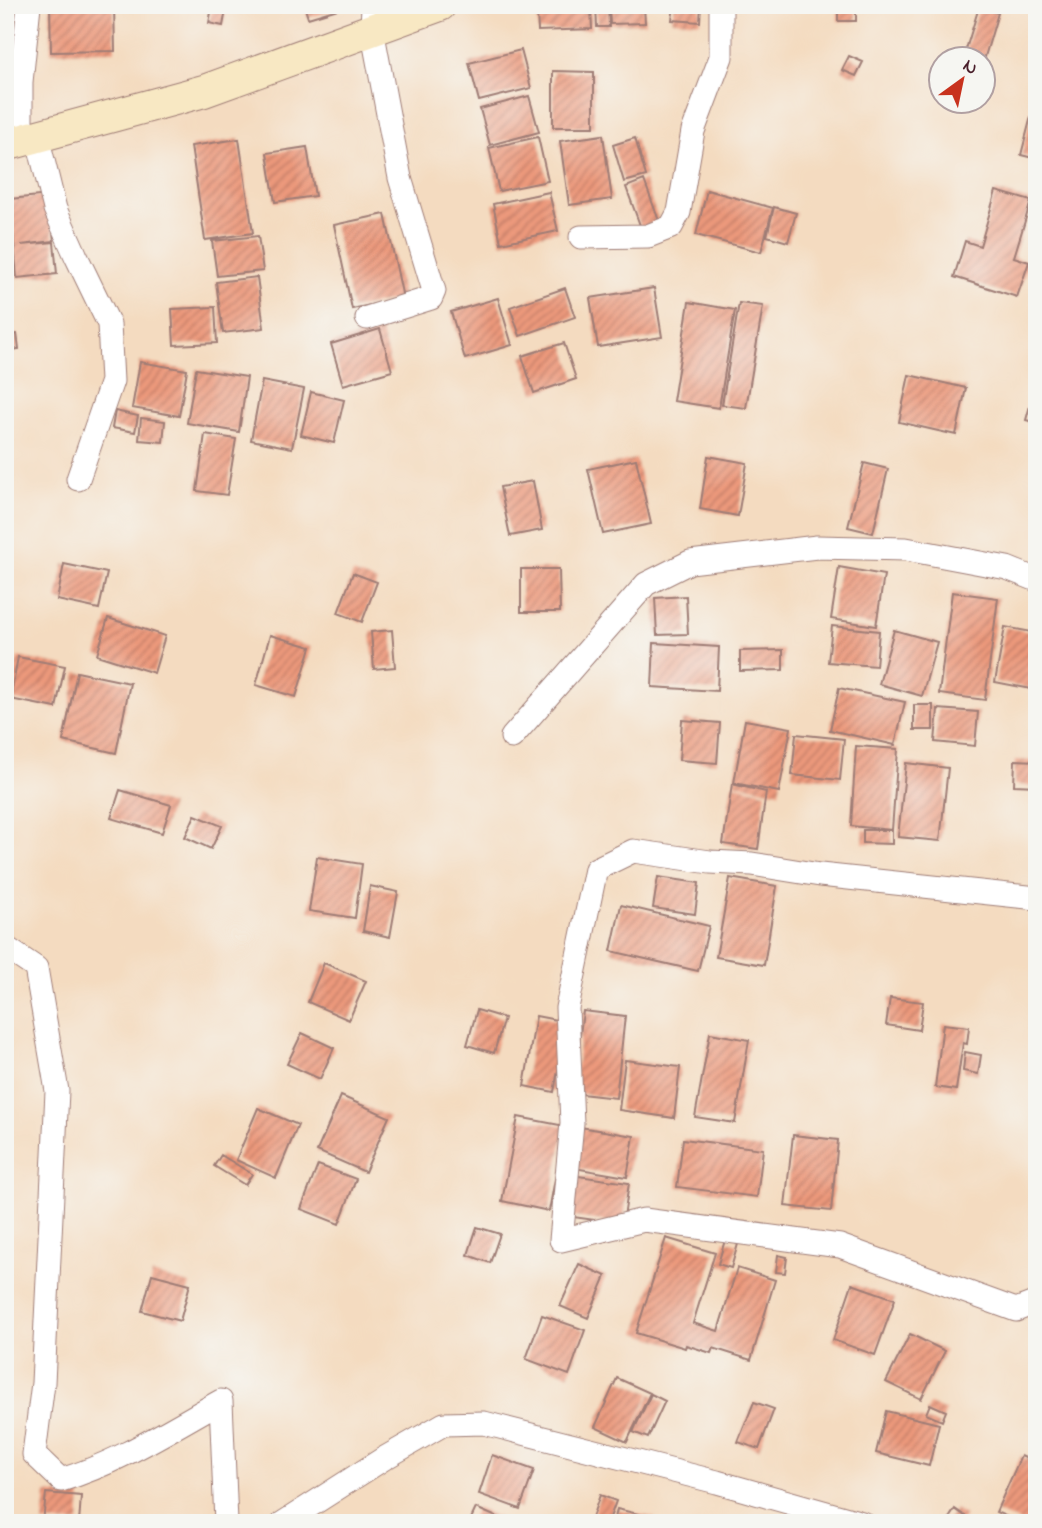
<svg xmlns="http://www.w3.org/2000/svg" width="1042" height="1528" font-family="'Indie Flower',sans-serif">
<style>
.building{fill:url(#building-hatch)}
.lines{fill:none;stroke-linecap:round;stroke-linejoin:round}
.street-casing{stroke:#9f7d76;stroke-width:25}
.secondary-casing{stroke:#9f7d76;stroke-width:34}
.street{stroke:#fff;stroke-width:23}
.secondary{stroke:#f8e8c3;stroke-width:32}
</style>
<defs>
<pattern id="building-hatch" width="6" height="6" patternUnits="userSpaceOnUse" patternTransform="scale(1.75)"><rect width="6" height="6" fill="#ec997c"/><path d="M-1 1l2-2M0 6l6-6M5 7l2-2" fill="none" stroke="#c17c66"/></pattern>
</defs>
<rect width="100%" height="100%" fill="#f6f6f2"/>
<filter id="ink" filterUnits="userSpaceOnUse"><feTurbulence type="fractalNoise" baseFrequency=".0143" numOctaves="2"/><feDisplacementMap in="SourceGraphic" scale="14" xChannelSelector="R" yChannelSelector="G"/><feConvolveMatrix kernelMatrix="1 2 1 2 8 2 1 2 1" color-interpolation-filters="sRGB"/></filter>
<filter id="wash" filterUnits="userSpaceOnUse"><feTurbulence type="fractalNoise" baseFrequency=".00686" numOctaves="4" result="noise"/><feDisplacementMap in="SourceGraphic" scale="28" xChannelSelector="R" yChannelSelector="G"/><feGaussianBlur stdDeviation="1.57" result="paint"/><feColorMatrix in="noise" values="0 0 0 0 0 0 0 0 0 0 0 0 0 0 0 0 0 1.4 0 .05"/><feComposite in="paint" operator="in"/></filter>
<g filter="url(#wash)">
<rect width="100%" height="100%" fill="#f4dbc0"/>
<g id="blocks">
<!-- building -->
<path class="building" d="M50,5H114L115,51L51,52Z
M304,5H340L341,8L308,18Z
M674,5H701L700,22L672,20Z
M838,5H856V21H838Z
M596,6H608L609,27H597Z
M644,6L645,23L610,24L609,7Z
M212,7L226,10L223,26L209,23Z
M979,7L998,13L984,60H965L963,59Z
M591,9L592,29L538,31L537,11Z
M521,50L531,88L479,101L469,63Z
M849,56L863,62L856,76L842,70Z
M553,71L594,72V127H553Z
M529,96L539,132L490,145L480,109Z
M1036,97H1037V159L1021,155Z
M603,135L612,199L569,205L560,141Z
M538,137L548,181L499,191L489,148Z
M635,138L646,176L624,182L613,145Z
M239,139L253,233L205,240L191,146Z
M307,147L315,196L275,202L267,153Z
M644,180L659,221L641,228L626,187Z
M707,190L773,208L761,252L696,235Z
M996,191L1031,201L1014,257L1029,262L1017,297L954,277L965,241L980,246Z
M549,192L558,231L501,243L493,204Z
M49,195L54,241L21,245L54,242L57,274L17,278L10,199Z
M774,207L796,213L788,242L767,236Z
M385,214L403,298L352,309L334,225Z
M258,236L263,271L217,276L212,241Z
M5,271H7L13,322L5,323Z
M257,277L264,328L223,333L216,282Z
M565,288L575,317L520,336L510,307Z
M654,288L662,337L598,347L590,298Z
M498,298L512,345L465,359L451,312Z
M689,302L735,310L719,408L673,401Z
M739,303L763,306L746,408L722,405Z
M215,307L217,343L174,345L172,309Z
M380,329L392,371L343,385L331,344Z
M17,334L19,349L5,351V335Z
M564,343L576,379L534,393L522,356Z
M140,362L187,370L179,416L132,408Z
M196,369L247,377L239,432L187,423Z
M909,375L966,388L956,435L899,422Z
M262,381L304,389L292,448L251,440Z
M1036,384H1037V423L1026,420Z
M311,392L344,400L334,443L301,435Z
M115,411L138,416L135,432L112,428Z
M141,418L165,421L163,442L139,440Z
M205,434L236,439L227,495L197,491Z
M708,456L747,463L738,516L700,509Z
M636,459L651,524L603,534L588,469Z
M864,463L888,469L873,533L848,527Z
M533,481L542,530L510,536L500,487Z
M64,564L107,573L99,609L57,600Z
M839,567L884,575L876,626L831,619Z
M521,569H559L560,612H521Z
M353,573L377,582L362,622L338,613Z
M952,592L998,598L985,700L939,694Z
M686,596L688,634L657,635L655,598Z
M108,618L165,636L154,673L97,655Z
M832,626L879,631L876,666L828,662Z
M1005,627L1037,633V690L995,682Z
M392,630L395,667L374,669L371,632Z
M894,630L937,642L922,696L879,684Z
M270,635L311,647L296,697L256,685Z
M654,643L719,647L717,691L652,687Z
M783,650V670L740,671V651Z
M18,657L65,666L56,708L10,699Z
M77,672L130,683L116,753L63,741Z
M839,688L905,702L895,745L830,730Z
M914,705H933V730H914Z
M938,709L978,712L975,746L935,742Z
M682,720L720,723L717,763L679,760Z
M745,720L791,728L779,792L734,783Z
M796,734L844,739L840,780L792,775Z
M856,746L898,749L892,830L851,826Z
M1015,760L1037,761V786L1014,785Z
M906,763L948,768L940,841L898,837Z
M732,784L766,792L758,849L723,844Z
M120,790L171,805L162,833L111,818Z
M195,815L222,826L211,849L185,837Z
M863,830H892V844L863,843Z
M317,857L362,864L355,918L309,911Z
M658,877L699,883L695,914L653,908Z
M730,878L777,886L764,965L716,957Z
M370,886L398,892L390,937L363,931Z
M621,905L709,926L698,971L611,951Z
M324,963L366,981L349,1020L308,1002Z
M890,998L923,1002L919,1030L886,1025Z
M477,1010L504,1018L494,1053L467,1045Z
M583,1011L625,1016L616,1098L573,1093Z
M536,1016L567,1022L554,1092L524,1086Z
M943,1024L969,1027L967,1044L963,1043L956,1090L935,1087Z
M302,1033L334,1048L320,1079L287,1064Z
M710,1033L749,1040L735,1123L695,1117Z
M965,1052L981,1055L978,1074L963,1071Z
M625,1060L680,1067L674,1118L619,1110Z
M341,1096L389,1117L365,1172L317,1151Z
M258,1108L298,1125L276,1178L236,1160Z
M518,1117L565,1126L549,1211L502,1201Z
M580,1127L634,1136L627,1177L574,1168Z
M793,1135L838,1140L831,1211L785,1206Z
M683,1139L763,1149L757,1197L677,1187Z
M221,1155L252,1174L245,1185L214,1166Z
M318,1165L356,1179L339,1224L301,1209Z
M571,1175L629,1183L623,1224L566,1216Z
M477,1227L500,1234L490,1263L468,1255Z
M666,1238L715,1253L693,1323L718,1331L737,1268L775,1280L751,1360L713,1348L711,1353L686,1345L685,1348L636,1333Z
M725,1240L738,1244L731,1268L718,1264Z
M778,1255L787,1257L785,1273L776,1272Z
M579,1264L606,1276L588,1318L560,1306Z
M152,1274L190,1284L180,1321L142,1311Z
M852,1284L895,1299L875,1355L833,1340Z
M542,1315L585,1330L569,1375L526,1359Z
M910,1334L945,1351L921,1399L886,1382Z
M617,1378L650,1393L627,1442L595,1427Z
M651,1394L665,1401L648,1438L633,1432Z
M754,1402L774,1409L759,1449L738,1442Z
M930,1404L946,1411L942,1421L926,1414Z
M886,1411L939,1424L929,1466L876,1453Z
M492,1455L534,1470L520,1509L479,1494Z
M1021,1456L1037,1463V1513L1034,1512L1029,1523H1021L996,1512Z
M46,1493L81,1496L79,1523H43Z
M600,1495L616,1501L608,1523H590Z
M476,1508L510,1523H469Z
M617,1509L655,1518L654,1523H614Z
M955,1509L965,1516L960,1523H946Z"/>
</g>
</g>
<g filter="url(#ink)">
<use href="#blocks" fill-opacity="0" stroke="#9f7d76" stroke-width="2"/>
<g class="lines">
<defs>
<path id="street" d="M37,136L55,209L76,256L109,324L112,381L78,479
M21,140V82L29,5
M581,237L648,236L671,227L679,212L693,131L721,57V5
M367,318L431,298L434,291L400,178L372,29L373,5
M512,737L646,584L690,562L817,547L906,549L1007,568L1037,580
M1037,898L820,875L752,864L710,862L633,851L596,869L567,1008L572,1123L561,1240L644,1220L840,1246L1016,1310L1037,1302
M5,947L36,968L57,1091L43,1383L34,1454L61,1480C118,1463 169,1430 221,1401L226,1523
M283,1523L383,1459L444,1424L484,1423L717,1482L862,1523"/>
<path id="secondary" d="M5,145L204,91L440,5"/>
</defs>
<!-- street casing -->
<use href="#street" class="street-casing"/>
<!-- secondary casing -->
<use href="#secondary" class="secondary-casing"/>
<!-- street -->
<use href="#street" class="street"/>
<!-- secondary -->
<use href="#secondary" class="secondary"/>
</g>
</g>
<!-- margin -->
<rect width="1042" height="1528" fill="none" stroke="#f6f6f2" stroke-width="28"/>
<!-- north arrow -->
<g transform="translate(962 80) rotate(33)"><circle r="33" fill="#f6f6f2" stroke="#b1a0a2" stroke-width="2"/>
<path d="M0-5L12 26L0 18L-12 26Z" fill="#c8321e"/>
<text y="-10" font-size="19" font-weight="bold" text-anchor="middle" fill="#4a1f2b">N</text>
</g>
</svg>
